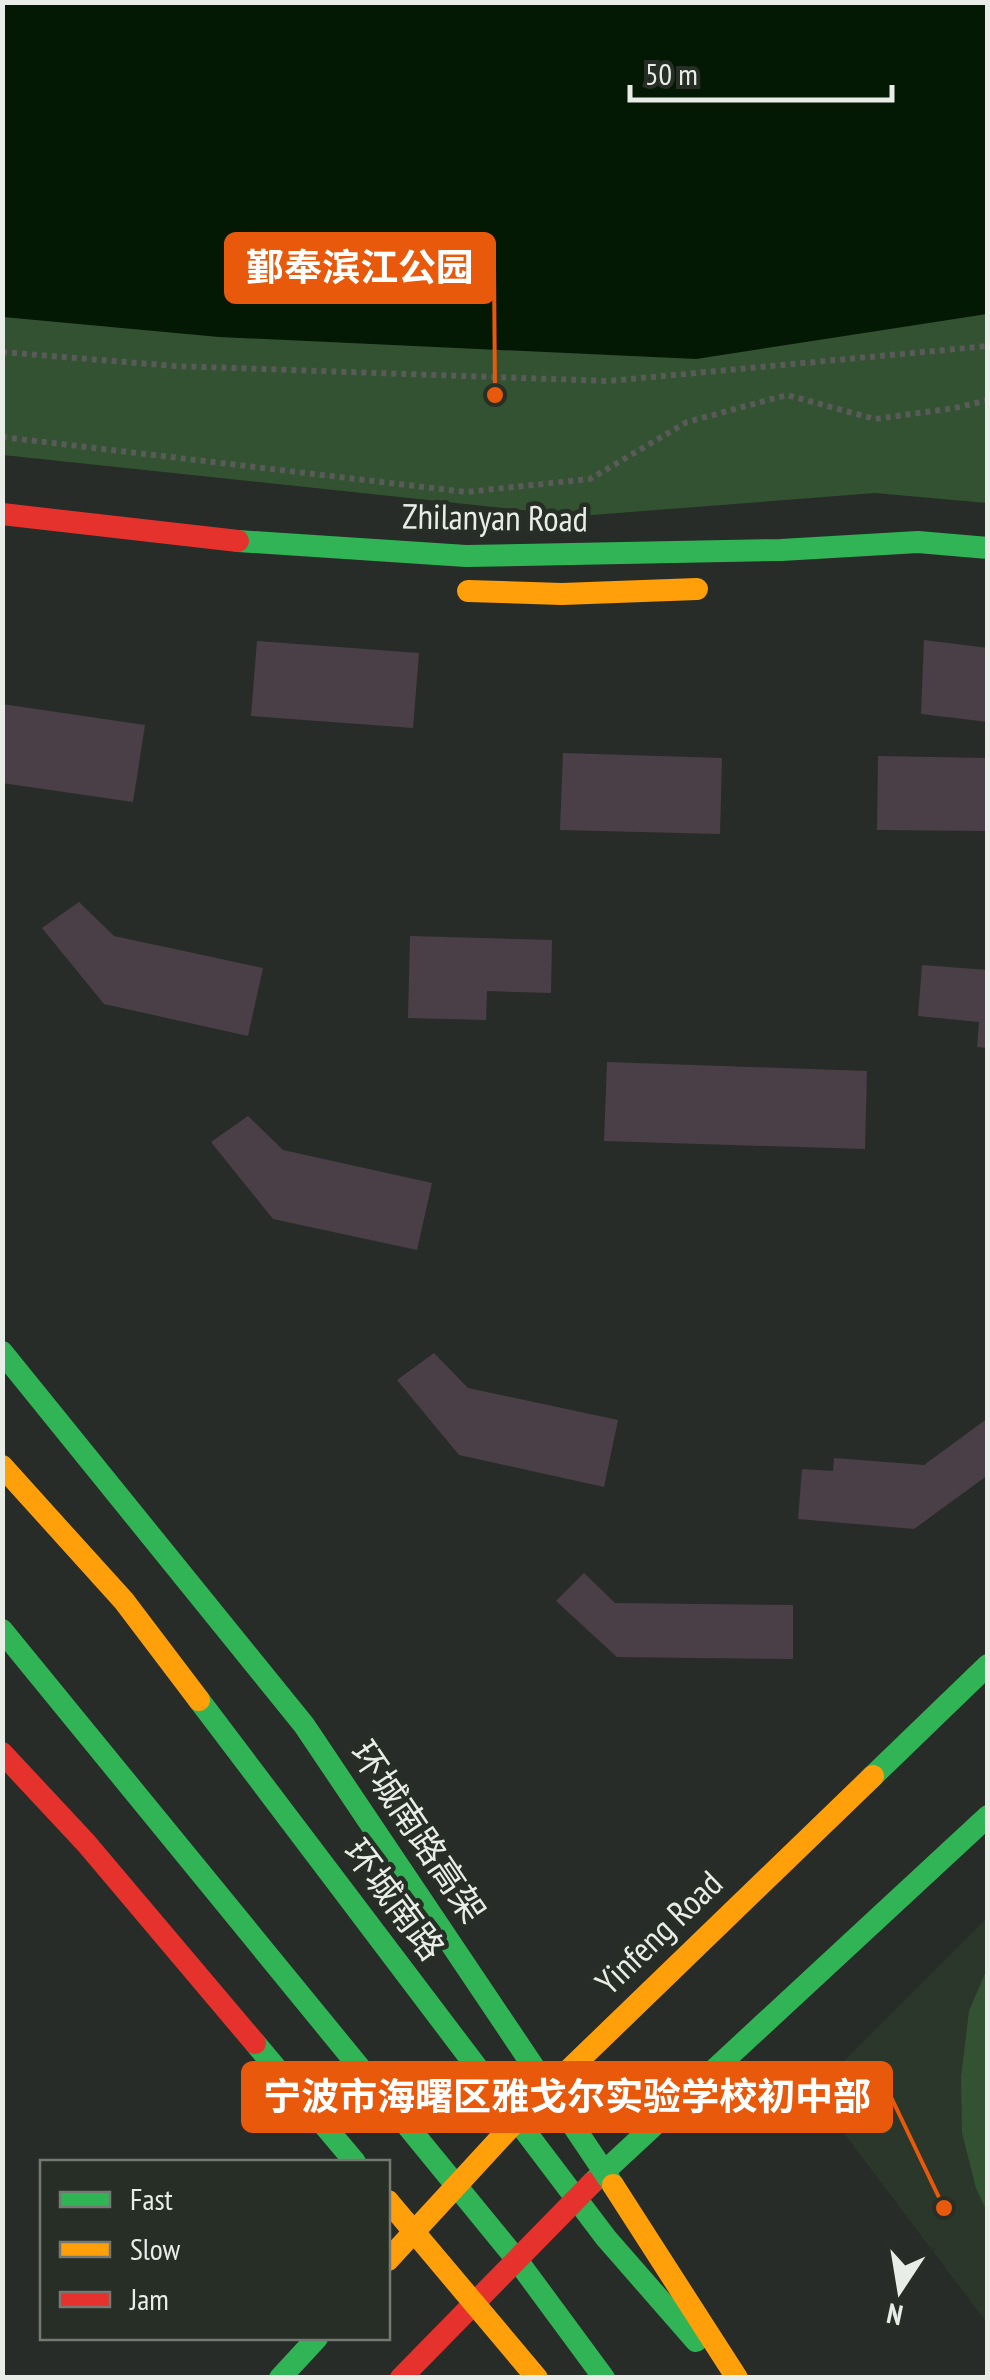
<svg xmlns="http://www.w3.org/2000/svg" width="990" height="2380" font-family="'PT Sans Narrow','Noto Sans SC',sans-serif">
<style>
.built{fill:#2b372b}
.green{fill:#335232}
.water{fill:#041904}
.building{fill:#4a3f47}
.lines{fill:none;stroke-linecap:round;stroke-linejoin:round}
.path{stroke:#585b58;stroke-width:6;stroke-dasharray:5 5;stroke-linecap:butt}
.fast{stroke:#30b455;stroke-width:22}
.slow{stroke:#ff9f0a;stroke-width:22}
.jam{stroke:#e5322d;stroke-width:22}
.fast-bridge{stroke:#30b455;stroke-width:22}
.slow-bridge{stroke:#ff9f0a;stroke-width:22}
.labels{text-anchor:middle;stroke-width:9;stroke-linejoin:round;paint-order:stroke}
.street-label{font-size:35px;fill:#e8ede7;stroke:#272e26}
.leader{fill:none;stroke:#e8590c;stroke-width:4}
.callout-dot{fill:#e8590c;stroke:#272e26;stroke-width:4}
.callout{fill:#e8590c;stroke:#e8590c;stroke-width:4}
.callout-label{font-size:38px;text-anchor:middle;font-weight:bold;fill:#fff}
</style>
<rect width="100%" height="100%" fill="#282c28"/>
<!-- built -->
<path class="built" d="M987,1918V2323L813,2092Z"/>
<!-- green -->
<path class="green" d="M987,301V503L875,493L579,516L3,455V306Z
M987,1969V2212L976,2188L962,2133L961,2077L969,2011Z"/>
<!-- water -->
<path class="water" d="M2,3H987V314L696,359L219,337L3,317Z"/>
<!-- building -->
<path class="building" d="M924,640L988,648V722L921,714Z
M257,641L419,653L413,728L251,716Z
M2,704L145,725L133,802L2,783Z
M563,753L722,758L720,834L560,830Z
M878,756L988,758V831L877,830Z
M79,902L114,936L263,968L248,1036L104,1004L42,928Z
M410,936L552,940L551,993L487,991L486,1020L408,1018Z
M922,965L988,970V1048L977,1047L979,1022L918,1016Z
M607,1062L867,1071L865,1149L604,1141Z
M248,1116L283,1150L432,1183L417,1250L273,1219L211,1142Z
M434,1353L468,1388L618,1420L604,1487L459,1455L397,1380Z
M988,1418V1475L914,1529L798,1519L802,1469L833,1471L834,1458L924,1465Z
M584,1573L615,1603L793,1605V1659L617,1657L556,1601Z"/>
<g class="lines">
<!-- path -->
<path class="path" d="M2,352L175,366L609,381L988,346
M2,437L466,492L590,479L687,422L787,395L875,419L955,408L988,400"/>
<!-- fast -->
<path class="fast" d="M238,541L466,556L781,550L918,542L988,548
M2,1630L517,2260L604,2378
M199,1700L606,2238L696,2341
M873,1776L988,1665
M255,2043L355,2162
M592,2183L988,1816
M280,2378L317,2338"/>
<!-- slow -->
<path class="slow" d="M468,591L562,594L697,589
M2,1466L124,1601L199,1700
M388,2260L517,2120L873,1776"/>
<!-- jam -->
<path class="jam" d="M2,514L238,541
M2,1753L86,1843L255,2043
M401,2378L592,2183"/>
<!-- fast-bridge -->
<path class="fast-bridge" d="M2,1352L304,1725L613,2185"/>
<!-- slow-bridge -->
<path class="slow-bridge" d="M613,2185L737,2378
M388,2201L537,2378"/>
</g>
<g class="labels">
<!-- street labels -->
<g class="street-label">
<text transform="translate(495 518) rotate(1)" y="12">Zhilanyan Road</text>
<text transform="translate(418 1832) rotate(56)" y="12">环城南路高架</text>
<text transform="translate(394 1900) rotate(53)" y="12">环城南路</text>
<text transform="translate(659 1933) rotate(-44)" y="12">Yinfeng Road</text>
</g>
</g>
<!-- callouts -->
<path class="leader" d="M495 395L494 268M944 2208L891 2097"/>
<g class="callout-dot">
<circle cx="495" cy="395" r="10"/>
<circle cx="944" cy="2208" r="10"/>
</g>
<g class="callout">
<rect x="226" y="234" width="268" height="68" rx="10"/>
<rect x="243" y="2063" width="648" height="68" rx="10"/>
</g>
<g class="callout-label">
<text x="360" y="281">鄞奉滨江公园</text>
<text x="567" y="2110">宁波市海曙区雅戈尔实验学校初中部</text>
</g>
<!-- border -->
<rect width="990" height="2380" fill="none" stroke="#e8ede7" stroke-width="10"/>
<!-- legend -->
<rect x="40" y="2160" width="350" height="180" fill="#272e26" stroke="#747a73" stroke-width="2.5"/>
<rect x="60" y="2192" width="50" height="15" fill="#30b455" stroke="#747a73" stroke-width="2.5"/>
<text x="130" y="2210" font-size="30" fill="#e8ede7">Fast</text>
<rect x="60" y="2242" width="50" height="15" fill="#ff9f0a" stroke="#747a73" stroke-width="2.5"/>
<text x="130" y="2260" font-size="30" fill="#e8ede7">Slow</text>
<rect x="60" y="2292" width="50" height="15" fill="#e5322d" stroke="#747a73" stroke-width="2.5"/>
<text x="130" y="2310" font-size="30" fill="#e8ede7">Jam</text>
<!-- north arrow -->
<g transform="translate(900 2290) rotate(192)" stroke="#272e26" stroke-width="8" paint-order="stroke">
<path d="M0-8L18 38L0 25L-18 38Z" fill="#e8ede7"/>
<text y="-15" font-size="28" font-weight="bold" text-anchor="middle" fill="#e8ede7">N</text>
</g>
<!-- scale -->
<path d="M630 85v15h262v-15" fill="none" stroke="#e8ede7" stroke-width="5"/>
<text x="645" y="85" font-size="30" fill="#e8ede7" stroke="#272e26" stroke-width="8" paint-order="stroke">50 m</text>
</svg>
